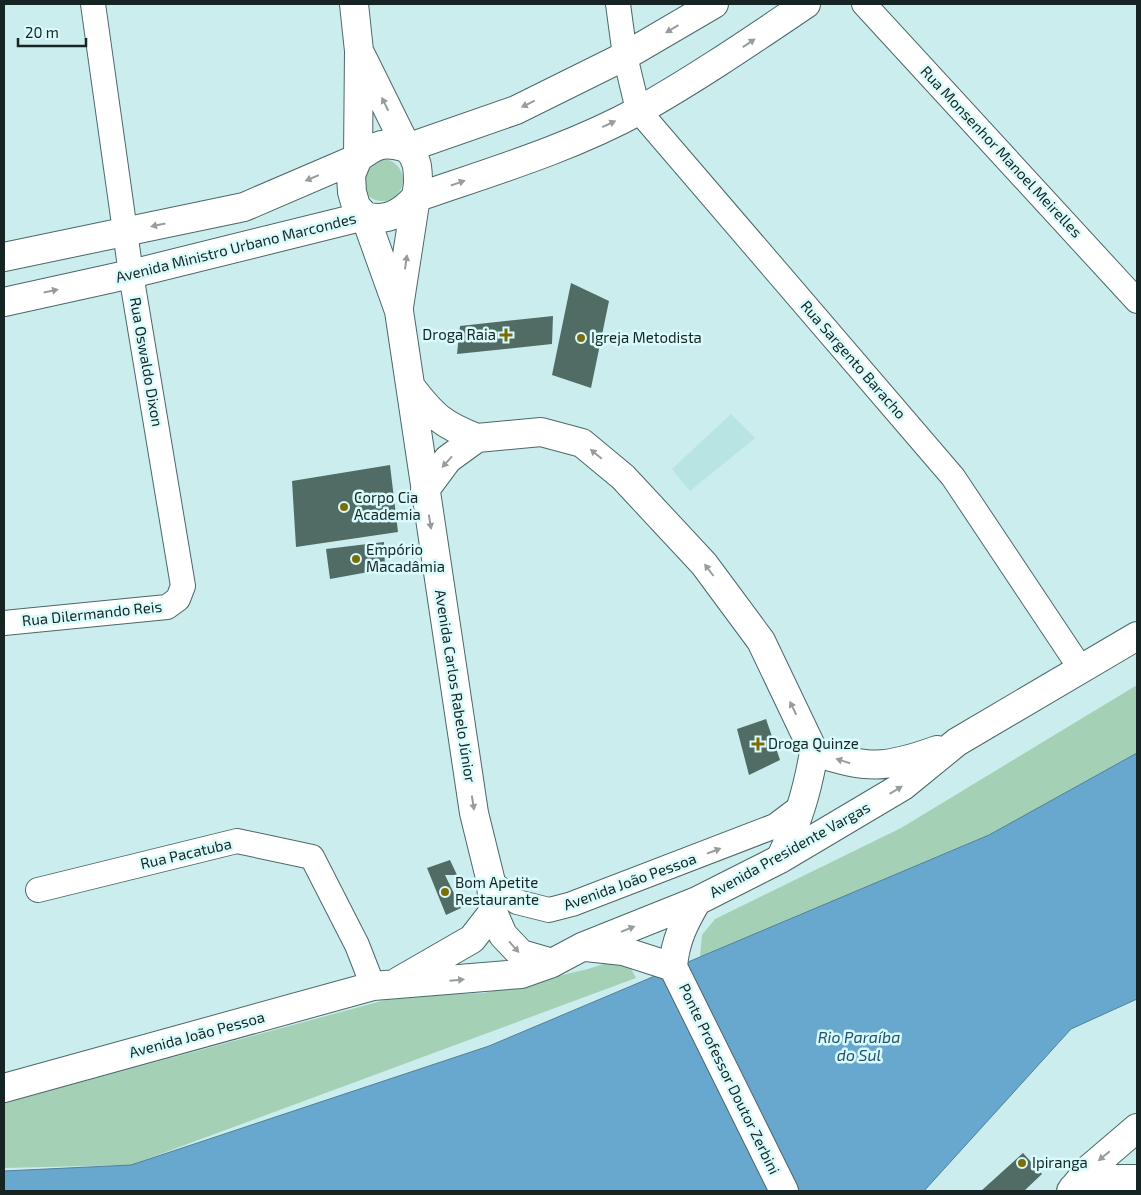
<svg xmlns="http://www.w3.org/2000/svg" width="1141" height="1195" font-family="'Exo 2',sans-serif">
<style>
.built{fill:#b9e4e4}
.green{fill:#a4d1b6}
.water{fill:#68a7ce;stroke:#50809b}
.building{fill:#506c65}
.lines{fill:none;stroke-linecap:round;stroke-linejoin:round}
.street-casing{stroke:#4b6869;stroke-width:26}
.secondary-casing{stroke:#4b6869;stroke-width:30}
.street{stroke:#fff;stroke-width:24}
.secondary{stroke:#fff;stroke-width:28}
.oneway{fill:#979c9c}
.poi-dot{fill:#7b6d09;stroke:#d9fbfb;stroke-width:2}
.labels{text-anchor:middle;stroke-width:5;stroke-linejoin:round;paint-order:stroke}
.street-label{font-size:15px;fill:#172424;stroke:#d9fbfb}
.poi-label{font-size:15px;fill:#172424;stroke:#d9fbfb;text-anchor:start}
.water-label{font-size:16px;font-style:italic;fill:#22536f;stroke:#d9fbfb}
</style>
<rect width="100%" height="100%" fill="#ccedee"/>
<!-- built -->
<path class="built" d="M731,414L755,438L690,491L672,469Z"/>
<!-- green -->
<path class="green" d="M361 180a21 21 0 1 1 42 0a21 21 0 1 1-42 0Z
M1137,685V753L989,835L700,957L702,935L715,919L901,828Z
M625,957L636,978L131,1165L4,1168V1103L400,996L484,993L588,969Z"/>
<!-- water -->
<path class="water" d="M1137,753V999L1071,1029L924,1191H4V1171L131,1165L489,1046L989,835Z"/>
<!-- building -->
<path class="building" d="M571,283L609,301L591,388L552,375Z
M553,316L552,344L457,354L460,326Z
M390,465L398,532L296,547L292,481Z
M384,542L385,569L330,579L326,549Z
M766,719L780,760L749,775L737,729Z
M450,860L457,875H445L461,908L446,915L427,868Z
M1023,1153L1042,1174L1024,1191H981Z"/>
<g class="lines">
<defs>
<path id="street" d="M618,4L625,56L638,110L953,477L1081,669
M864,4L1137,301
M4,623L167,607L178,599L183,586L131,274L93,4
M491,882L517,902L549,910L572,904L775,826L803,805
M38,890L237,841L312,857L357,945L373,986"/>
<path id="secondary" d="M354,4L359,51L358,158L351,175L352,192L356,206L365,216L399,311L474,813L491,882L493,912L472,939L399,981
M361,55L407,148C418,159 418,169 418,184L399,307
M4,257L244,207L358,158C377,144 384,141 407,148L516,110L625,56L714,4
M4,302L131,274L365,216C385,222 401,214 415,198C490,172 569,149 640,110C697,78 751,41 806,4
M411,387C433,416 443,425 477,438
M425,490L448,459L477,438L541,432L582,443L623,477L704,564L761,641L814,752
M814,752C868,769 885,769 937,750
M780,859C798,822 807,792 814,752
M493,912L503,935L521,954L552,963
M586,947L623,951L673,967
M673,967L784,1191
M673,967C675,941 684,923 697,901
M4,1088L373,986L521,974L552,963L582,947L697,901L780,859L903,786L957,742L1137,636
M1073,1188L1108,1179H1137
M1071,1191L1089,1169L1137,1128"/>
</defs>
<!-- street casing -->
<use href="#street" class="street-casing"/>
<!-- secondary casing -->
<use href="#secondary" class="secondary-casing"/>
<!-- street -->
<use href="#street" class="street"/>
<!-- secondary -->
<use href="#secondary" class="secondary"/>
</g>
<!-- one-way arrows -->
<defs><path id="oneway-solid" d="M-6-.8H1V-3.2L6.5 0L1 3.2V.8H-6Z" transform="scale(1.25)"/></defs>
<g class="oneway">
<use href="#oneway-solid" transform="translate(672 29) rotate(149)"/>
<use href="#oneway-solid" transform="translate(749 43) rotate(-34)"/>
<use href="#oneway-solid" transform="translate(385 104) rotate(-116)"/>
<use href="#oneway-solid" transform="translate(528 104) rotate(154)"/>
<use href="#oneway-solid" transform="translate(609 124) rotate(-25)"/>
<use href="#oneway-solid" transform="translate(312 178) rotate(157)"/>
<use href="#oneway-solid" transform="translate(458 183) rotate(-19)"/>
<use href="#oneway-solid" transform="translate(158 225) rotate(168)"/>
<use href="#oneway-solid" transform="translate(406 262) rotate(-82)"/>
<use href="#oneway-solid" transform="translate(51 291) rotate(-12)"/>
<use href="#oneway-solid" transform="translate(596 454) rotate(-140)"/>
<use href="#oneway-solid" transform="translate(447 462) rotate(132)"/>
<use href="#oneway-solid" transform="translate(430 522) rotate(81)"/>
<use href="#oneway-solid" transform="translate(709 570) rotate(-127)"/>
<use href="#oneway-solid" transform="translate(793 708) rotate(-116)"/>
<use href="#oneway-solid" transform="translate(843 761) rotate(-163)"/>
<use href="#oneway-solid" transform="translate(896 790) rotate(-31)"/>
<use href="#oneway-solid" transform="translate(473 803) rotate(81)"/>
<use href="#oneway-solid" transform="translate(714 851) rotate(-21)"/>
<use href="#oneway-solid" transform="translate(628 929) rotate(-22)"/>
<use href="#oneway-solid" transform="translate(514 947) rotate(48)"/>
<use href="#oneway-solid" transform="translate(457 980) rotate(-5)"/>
<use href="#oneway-solid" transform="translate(1104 1156) rotate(140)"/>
</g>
<!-- markers -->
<g class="poi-dot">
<path d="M503.5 327.5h5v5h5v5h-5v5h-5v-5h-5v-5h5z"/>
<circle cx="581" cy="338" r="5"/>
<circle cx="344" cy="507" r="5"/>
<circle cx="356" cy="559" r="5"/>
<path d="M755.5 736.5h5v5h5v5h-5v5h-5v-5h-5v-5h5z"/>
<circle cx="445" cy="892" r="5"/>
<circle cx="1022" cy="1163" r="5"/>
</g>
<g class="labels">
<!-- street labels -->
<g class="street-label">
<text transform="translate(1001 152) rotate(47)" y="5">Rua Monsenhor Manoel Meirelles</text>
<text transform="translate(236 248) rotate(-14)" y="5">Avenida Ministro Urbano Marcondes</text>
<text transform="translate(853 360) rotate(49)" y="5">Rua Sargento Baracho</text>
<text transform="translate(146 362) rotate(80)" y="5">Rua Oswaldo Dixon</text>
<text transform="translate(92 614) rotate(-6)" y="5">Rua Dilermando Reis</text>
<text transform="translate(455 686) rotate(81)" y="5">Avenida Carlos Rabelo Júnior</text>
<text transform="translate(790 850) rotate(-29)" y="5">Avenida Presidente Vargas</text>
<text transform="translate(186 854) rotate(-13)" y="5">Rua Pacatuba</text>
<text transform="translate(630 882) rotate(-20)" y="5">Avenida João Pessoa</text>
<text transform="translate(197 1035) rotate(-15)" y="5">Avenida João Pessoa</text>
<text transform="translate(729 1079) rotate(64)" y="5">Ponte Professor Doutor Zerbini</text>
</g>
<!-- poi labels -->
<g class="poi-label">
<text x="496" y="340" text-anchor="end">Droga Raia</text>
<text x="591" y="343">Igreja Metodista</text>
<text x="354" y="503">Corpo Cia<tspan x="354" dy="17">Academia</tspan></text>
<text x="366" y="555">Empório<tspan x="366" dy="17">Macadâmia</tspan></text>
<text x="768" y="749">Droga Quinze</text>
<text x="455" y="888">Bom Apetite<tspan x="455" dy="17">Restaurante</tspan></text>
<text x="1032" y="1168">Ipiranga</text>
</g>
<!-- water labels -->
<g class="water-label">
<text x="859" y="1043">Rio Paraíba<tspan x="859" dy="18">do Sul</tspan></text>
</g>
</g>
<!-- border -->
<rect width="1141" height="1195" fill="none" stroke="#172424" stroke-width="10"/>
<!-- scale -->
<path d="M18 38v8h68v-8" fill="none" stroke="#172424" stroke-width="2.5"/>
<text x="25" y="38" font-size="15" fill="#172424" stroke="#d9fbfb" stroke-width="4" paint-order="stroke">20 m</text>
</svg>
